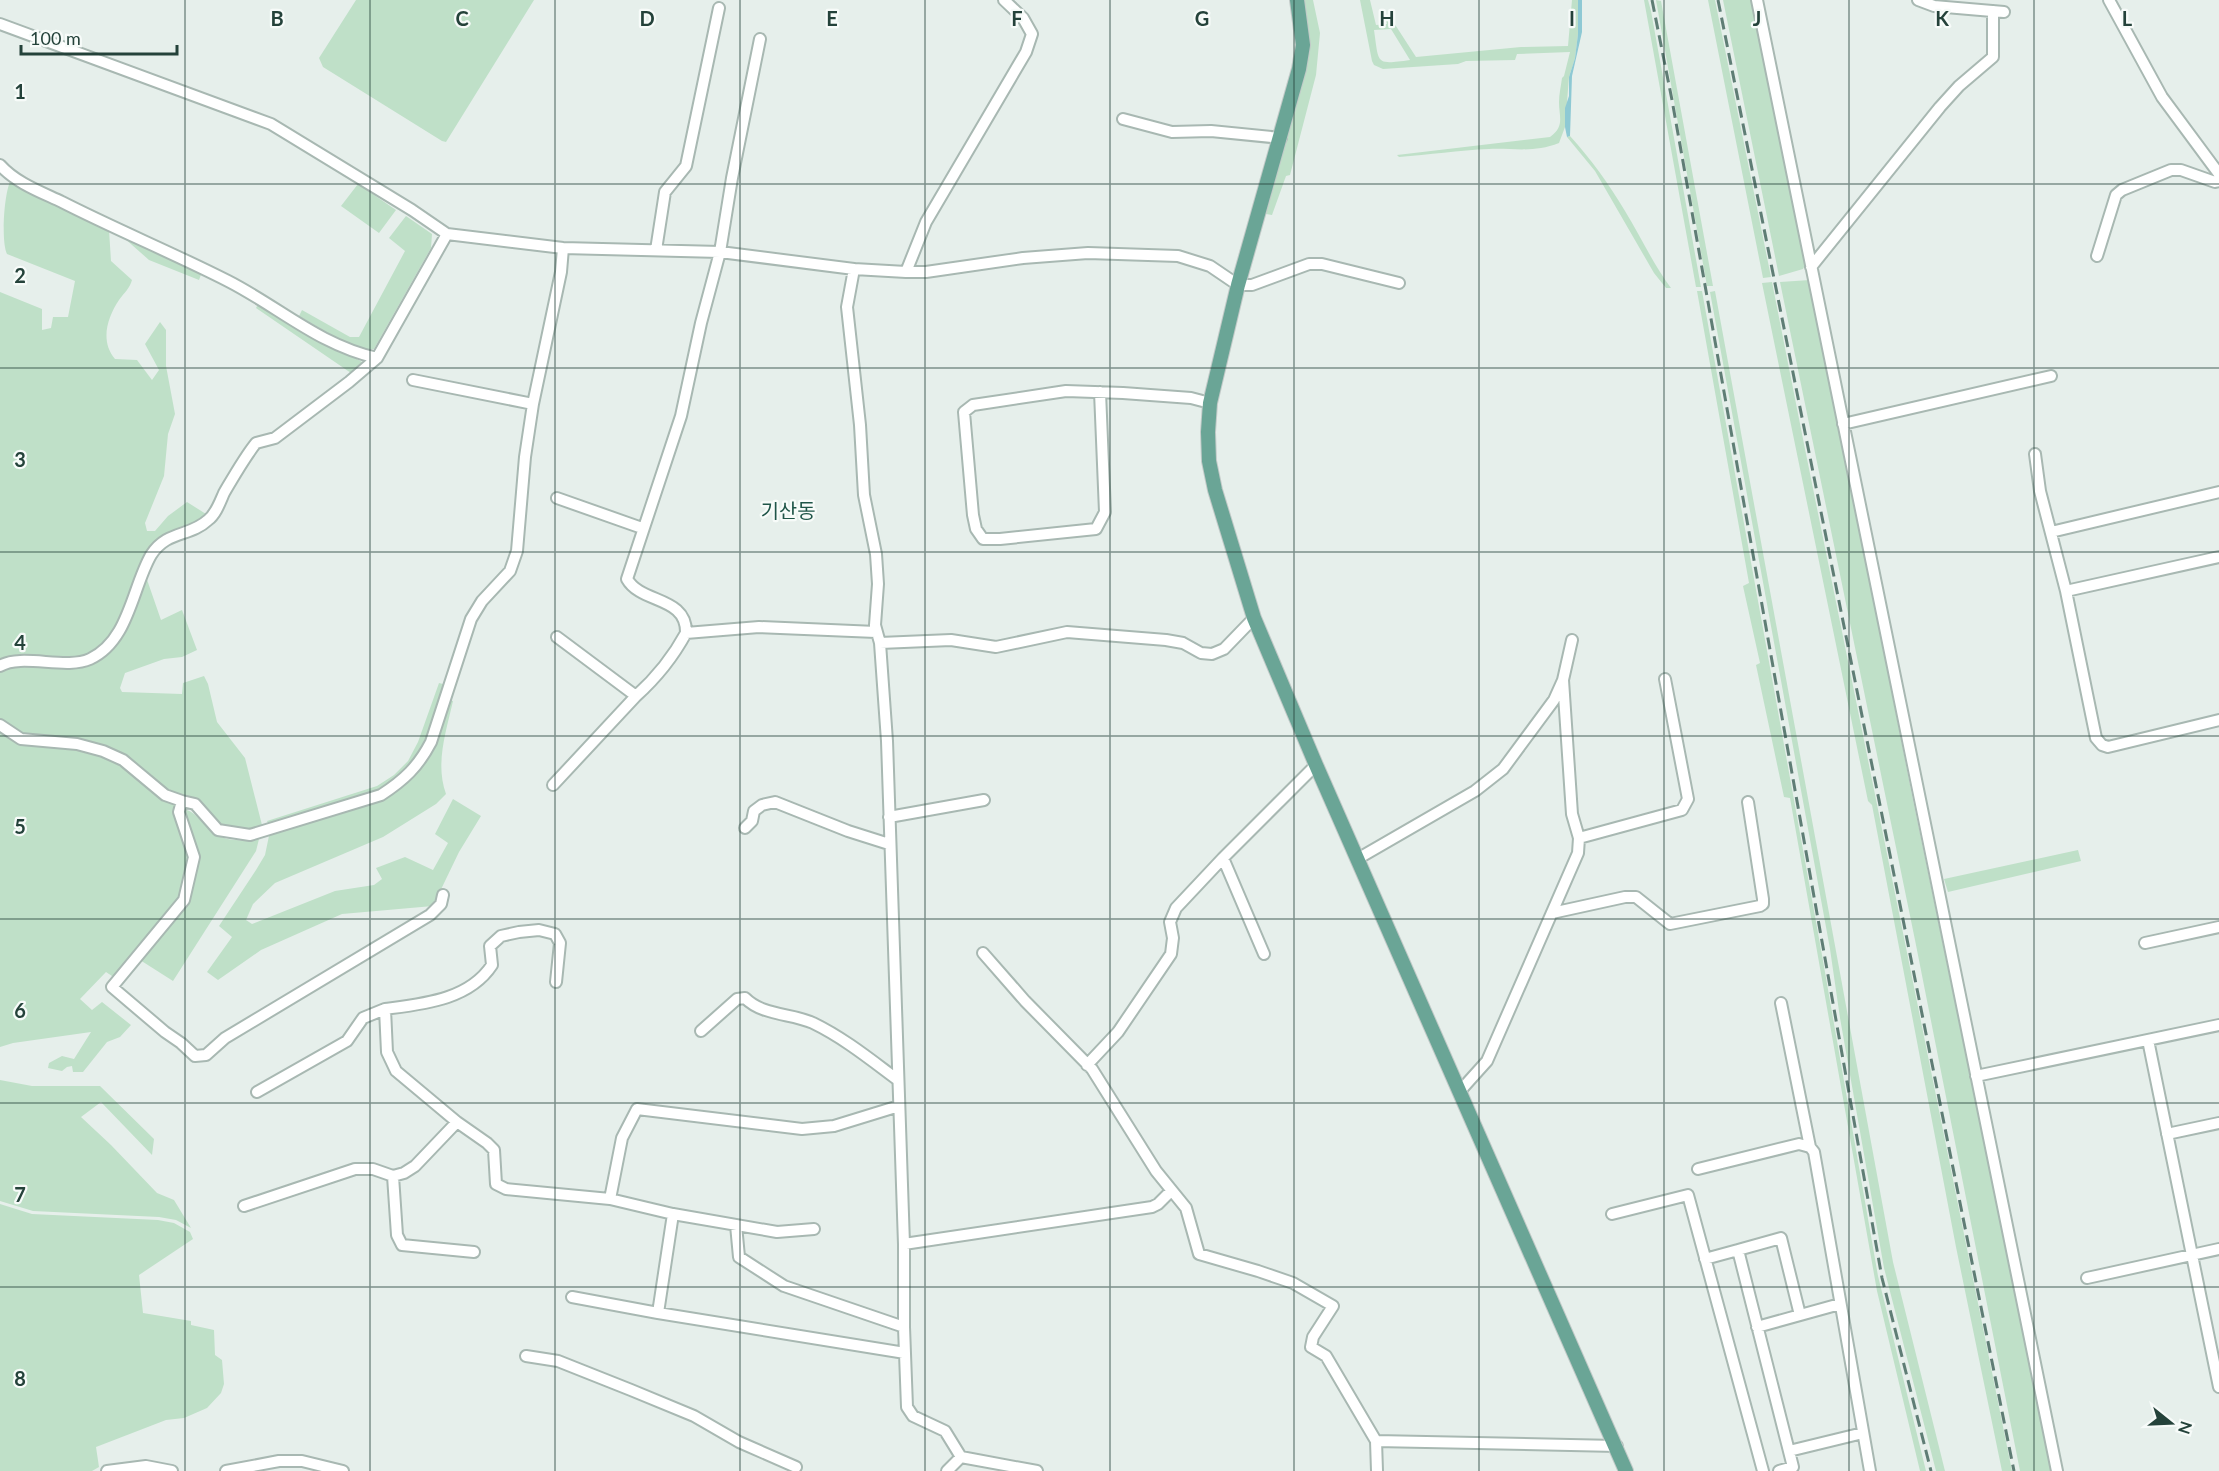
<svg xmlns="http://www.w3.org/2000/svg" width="2219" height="1471" font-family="Lato,'Noto Sans KR',sans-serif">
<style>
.green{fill:#bfe0c8;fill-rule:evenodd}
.water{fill:#8ec9d4}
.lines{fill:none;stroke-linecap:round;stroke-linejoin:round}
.minor-casing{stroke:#a8b8b2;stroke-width:14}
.major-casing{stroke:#c2cac8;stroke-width:16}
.minor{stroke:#fff;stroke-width:10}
.major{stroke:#6aa596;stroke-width:14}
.rail{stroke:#5f7d75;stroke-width:3;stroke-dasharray:12 6;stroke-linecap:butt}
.grid{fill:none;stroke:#24423a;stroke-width:1.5;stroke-opacity:0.55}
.labels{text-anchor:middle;stroke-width:4.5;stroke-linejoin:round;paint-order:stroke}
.quarter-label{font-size:20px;fill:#1f5548;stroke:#f7fbf9}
.grid-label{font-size:20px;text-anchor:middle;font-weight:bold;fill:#24423a;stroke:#f7fbf9;stroke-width:4.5;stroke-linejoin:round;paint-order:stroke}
</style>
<rect width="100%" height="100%" fill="#e6efeb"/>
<!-- green -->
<path class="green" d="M356,0H534L446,142L442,141L323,67L319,58Z
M1303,0H1313L1320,33L1316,75L1290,175L1286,176L1272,215L1266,214L1292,118Z
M1360,0H1370L1376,25L1387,24L1386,19L1394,23L1416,57L1521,47L1568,46L1572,0H1578V34L1575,58L1569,77L1565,127L1559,143C1534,153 1514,148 1489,149C1459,150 1429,155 1399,157L1397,155L1550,137C1565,126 1559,117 1559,102C1559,94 1561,86 1562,78L1564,76L1570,52L1517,54L1515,60L1466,61L1458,64L1383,69L1374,65L1372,61ZM1391,29L1410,60C1375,65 1379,64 1374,30Z
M1644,0H1648L1651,11L1701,287H1696Z
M1656,0L1661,1L1713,286H1707Z
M1708,0H1715L1771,277L1763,278Z
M1723,0H1751L1805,265L1803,269L1779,276Z
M1570,136C1591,159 1609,184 1625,211C1641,237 1653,264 1671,288H1666L1654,273L1595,171L1567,137Z
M10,182L16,183L109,230L111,261L132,280C130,288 124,293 119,300C107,318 100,341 115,359L137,360L152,380L159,370L145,344L160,322L166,330V366L175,414L168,434L164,476L145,523L147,531H155L168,516L187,502L206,514L200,520L182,527L157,541L113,636L86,658L0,661V292L42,309V330L51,328L53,317H68L75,281L7,254C1,242 4,195 10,182Z
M358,184L396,210L379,233L341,206Z
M406,216L432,234L431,248L374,349L363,351L352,347L299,316L302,310L350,337H359L405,251L389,238Z
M123,237L202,272L199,280L149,260Z
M1810,280L1912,795L2052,1471H2020L1915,940L1780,282Z
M1772,282L1804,444L2012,1471H2002L1956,1247L1872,805L1868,801L1762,283Z
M1697,291H1702L1822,955L1878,1276L1926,1471H1920L1877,1291L1790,798L1784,797L1756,665L1760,663L1743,586L1749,583Z
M1715,291L1893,1262L1945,1471H1936L1884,1268L1840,1018L1830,949L1710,292Z
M259,302L362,362L351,373L256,308Z
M144,571L161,620L182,610L197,650L182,657L164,659L125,673L120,688L122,692L182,694L183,683L204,676L208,684L217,722L245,758L263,829L246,832L222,828L198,802L184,797L177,803C175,823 182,831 186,849C190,867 184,887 177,904L115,978L106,972L80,999L92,1010L102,1002L131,1025L120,1037L107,1042L83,1072H73L72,1066L67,1067L62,1071L48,1068L49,1063L62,1056L74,1059L91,1032L13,1043L0,1047V730C23,746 51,742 77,746C92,748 109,755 122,762C129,766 134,771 141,775L142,769C123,757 101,745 78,741C49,734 24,744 0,718V670L20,664L87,662L99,658L121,632Z
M439,683L447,685L426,744L397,782L375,793L269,825L267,821L377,786L394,775L408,761L418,742Z
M448,700L453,701C446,732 435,764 446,794L436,804L383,837L275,883L253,904L246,920L252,924L335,891L374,885L382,879L376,868L405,857L433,870L448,843L435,834L453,799L481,816L459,852L433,906L342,914L261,950L218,980L207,972L232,937L219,926L256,870L265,855L270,831L400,787C431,761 435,736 448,700Z
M187,810C195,813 199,819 205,825C222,843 237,841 259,839L256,851L173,981L140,960L186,903L195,869L182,813Z
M2078,850L2081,861L1948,892L1944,879Z
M0,1080L32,1086H100L154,1139L152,1155L101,1102L81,1117L111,1145L157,1193L174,1200L191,1228L176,1220L159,1217L33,1211L0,1201Z
M0,1204L32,1214L158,1220L174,1223L190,1232L193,1239L139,1275L143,1313L191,1321V1325L214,1330L215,1355L222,1360L224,1384L221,1393L207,1408L184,1418L166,1420L96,1447L99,1467L92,1471H0Z"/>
<!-- water -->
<path class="water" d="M1578,0H1582V32L1572,76L1570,136L1567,137L1565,127V108L1569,96V77L1575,58L1578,34Z"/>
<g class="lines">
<defs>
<path id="minor" d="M1757,0L2057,1471
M1918,0L1934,6L2004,12
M2109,0L2162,97L2219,174
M0,24L271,124L412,210L447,234L563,248L720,252L854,269L906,272H926L1023,258L1088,253L1178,256L1210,266L1238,285H1252L1309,264H1322L1399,283
M1123,119L1172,132L1211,131L1281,138
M0,165C16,183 41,192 62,202C117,230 173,253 228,281C279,307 319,345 377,358
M656,250L665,192L686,166L719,8
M2097,256L2116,195L2122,190L2171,170H2181L2215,182L2219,181
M1811,267L1940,107L1959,86L1993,57V11
M854,269L847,307L860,425L864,495L876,554L878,584L875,625L880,643L887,741L904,1244V1327L907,1407L913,1416L945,1431L961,1457L1037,1471
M906,272L926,222L1026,52L1032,34L1023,18L1004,0
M413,380L533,404
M1100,392L1105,512L1096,529L1000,539H983L976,529L973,515L964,412L973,405L1066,391L1123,393L1191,398L1210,403
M1843,424L2051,376
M2035,454L2040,491L2066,591L2096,738L2102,745L2108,747L2219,720
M557,498L642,528
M2051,532L2219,492
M2066,591L2219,557
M686,633C687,596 641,604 627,579L681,416L701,323L720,252L732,178L760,39
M557,637L636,696
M880,643L951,640L996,647L1067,632L1166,640L1183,643L1201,653L1212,654L1224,649L1254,618
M0,666C21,653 66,670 90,659C129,641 132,588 151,555C167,530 190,537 208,520C216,514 220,502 224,493C234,476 244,458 256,443L275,438L349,382L377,358L447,234
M0,725L21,739L77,744L103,751L123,760L165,795L182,801
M553,785L636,696C656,678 673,657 686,633L759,627L876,632
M889,817L984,800
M745,828L752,821L754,811L762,805L775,802L848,831L889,844
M1579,838L1682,810L1688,799L1665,679
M1223,858L1264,954
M1359,858L1475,791L1503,769L1554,700L1563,680L1572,640
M443,895L441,904L430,915L225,1038L206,1055L195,1056L181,1043L165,1032L112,987L184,900L194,857L179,812L182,801L195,804L218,830L250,835L381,795C404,780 418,767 431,742L471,619L482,601L510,571L517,551L525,457L533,404L561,272L563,248
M1552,913L1625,897H1636L1670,924L1760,906L1763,904V899L1748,802
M2145,943L2219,927
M983,953L1025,1001L1092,1069L1156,1171L1186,1208L1199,1254L1258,1271L1293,1283L1333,1306L1313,1337L1311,1347L1326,1356L1376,1441L1377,1471
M556,982L560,943L555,934L539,930L519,932L501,936L490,946L492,965C469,1000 423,1004 385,1009L387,1052L396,1071L457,1122L487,1143L494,1150L496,1184L506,1189L610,1199
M1781,1003L1810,1147
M701,1031L737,999L745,998C763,1016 791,1013 813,1023C844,1038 871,1060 898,1080
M2148,1040L2219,1387
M1087,1065L1118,1032L1171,954L1173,938L1170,922L1176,908L1223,858L1316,765
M1976,1076L2219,1025
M1460,1091L1487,1061L1578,853L1579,838L1572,814L1563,680
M257,1092L347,1041L363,1018L385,1009
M2167,1134L2219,1123
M1698,1169L1799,1144L1810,1147L1814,1152L1870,1471
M393,1176L397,1235L402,1245L474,1252
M244,1206L355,1169H373L393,1176L404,1173L415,1166L457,1122
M1612,1214L1688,1195L1763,1471
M736,1225L739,1257L784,1286L904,1327
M814,1229L777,1232L673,1214L610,1199L622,1138L637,1109L802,1129L834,1126L899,1106
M904,1244L1152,1207L1158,1204L1171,1191
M1738,1250L1781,1238L1800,1315
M1705,1259L1738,1250L1793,1467L1779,1471
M2087,1278L2219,1249
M572,1297L658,1313L905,1353
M658,1313L673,1214
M1757,1327L1840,1304
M526,1356L558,1361L631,1390L694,1416L739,1442L796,1467
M1376,1441L1617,1446
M1789,1451L1863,1433
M107,1471L146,1466L172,1471
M226,1471L279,1461H302L343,1471
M947,1471L961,1457"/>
<path id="major" d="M1297,0L1303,45L1299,69L1238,285L1210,403L1208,432L1209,461L1215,490L1254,618L1316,765L1626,1471"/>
</defs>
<!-- minor casing -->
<use href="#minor" class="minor-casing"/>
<!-- major casing -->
<use href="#major" class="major-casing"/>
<!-- minor -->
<use href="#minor" class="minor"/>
<!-- major -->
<use href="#major" class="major"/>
<!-- rail -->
<path class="rail" d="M1652,0L1672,100L1882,1278L1931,1471
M1718,0L2014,1471"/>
</g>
<!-- grid -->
<path class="grid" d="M185,0V1471M370,0V1471M555,0V1471M740,0V1471M925,0V1471M1110,0V1471M1294,0V1471M1479,0V1471M1664,0V1471M1849,0V1471M2034,0V1471M0,184H2219M0,368H2219M0,552H2219M0,736H2219M0,919H2219M0,1103H2219M0,1287H2219"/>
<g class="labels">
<!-- quarter labels -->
<g class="quarter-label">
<text x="788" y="518">기산동</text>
</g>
</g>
<g class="grid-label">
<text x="277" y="26">B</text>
<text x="462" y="26">C</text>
<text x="647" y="26">D</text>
<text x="832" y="26">E</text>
<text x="1017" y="26">F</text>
<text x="1202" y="26">G</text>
<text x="1387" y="26">H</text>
<text x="1572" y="26">I</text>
<text x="1757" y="26">J</text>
<text x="1942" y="26">K</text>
<text x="2127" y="26">L</text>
<text x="20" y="99">1</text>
<text x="20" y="283">2</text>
<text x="20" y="467">3</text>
<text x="20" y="650">4</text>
<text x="20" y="834">5</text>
<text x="20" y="1018">6</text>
<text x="20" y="1202">7</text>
<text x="20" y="1386">8</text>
</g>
<!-- north arrow -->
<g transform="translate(2171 1423) rotate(108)" stroke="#f7fbf9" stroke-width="4.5" paint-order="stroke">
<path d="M0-4.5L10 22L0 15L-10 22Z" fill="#24423a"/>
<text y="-9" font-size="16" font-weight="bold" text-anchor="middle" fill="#24423a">N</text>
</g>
<!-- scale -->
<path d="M21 45v9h156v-9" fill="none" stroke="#24423a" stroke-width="3"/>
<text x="30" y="45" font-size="18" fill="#24423a" stroke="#f7fbf9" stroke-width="4.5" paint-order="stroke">100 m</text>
</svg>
